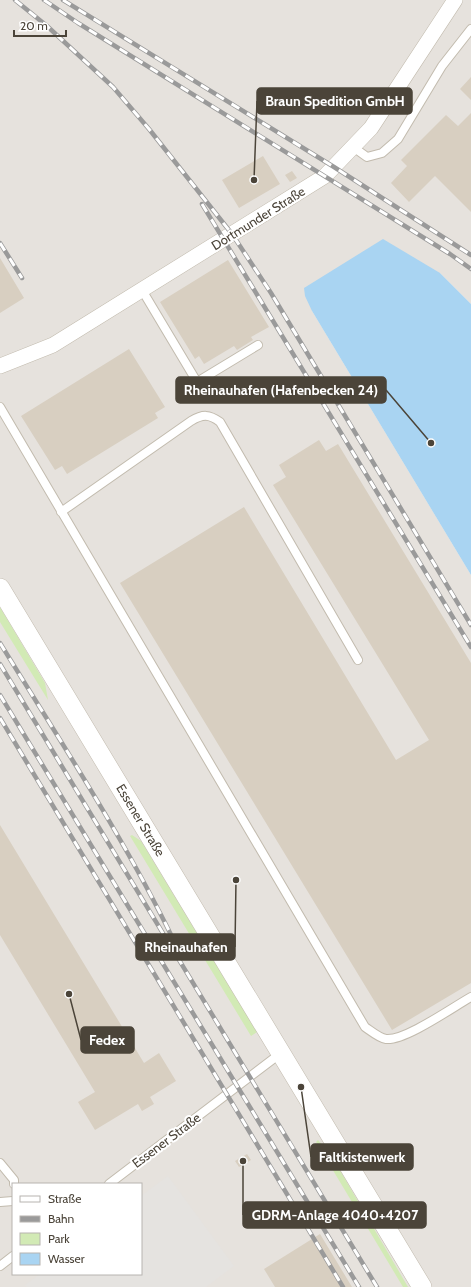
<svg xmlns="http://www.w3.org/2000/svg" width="471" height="1287" font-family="Cabin,sans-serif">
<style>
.industrial{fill:#e6e2dd;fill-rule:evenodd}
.green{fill:#d2eab5}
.parking{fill:#e5e3e0}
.water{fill:#a9d4f2}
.building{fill:#d8cfc1}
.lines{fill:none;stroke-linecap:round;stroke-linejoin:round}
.service-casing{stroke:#c2bbae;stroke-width:10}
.minor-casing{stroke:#c2bbae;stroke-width:16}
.tertiary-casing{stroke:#c2bbae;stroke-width:20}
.service{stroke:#fff;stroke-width:8}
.minor{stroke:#fff;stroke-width:15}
.tertiary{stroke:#fff;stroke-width:19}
.rail-casing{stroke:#9a9a9a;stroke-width:4.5}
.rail{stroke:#fff;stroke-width:3;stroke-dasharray:9;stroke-linecap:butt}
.labels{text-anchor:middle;stroke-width:4;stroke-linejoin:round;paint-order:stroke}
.street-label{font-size:13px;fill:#4b4439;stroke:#fff}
.leader{fill:none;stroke:#4b4439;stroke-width:1.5}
.callout-dot{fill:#4b4439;stroke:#fff;stroke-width:1.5}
.callout{fill:#4b4439;stroke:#4b4439;stroke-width:1.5}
.callout-label{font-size:14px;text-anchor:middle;font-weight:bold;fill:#fff}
</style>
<rect width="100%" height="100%" fill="#f6f3ec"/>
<!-- industrial -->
<path class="industrial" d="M0,0H471V304L440,273L312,311L471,575V1287H0ZM13,1184H141V1274H13Z"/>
<!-- green -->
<path class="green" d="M0,607L45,683L48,700L0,622Z
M132,835L141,841L257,1032L251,1036L130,836Z
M318,1140L331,1155L408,1287H403L316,1142Z"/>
<!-- parking -->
<path class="parking" d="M168,1176L234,1266L206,1287H27L25,1285L40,1274H141V1196Z"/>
<!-- water -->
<path class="water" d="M383,239L440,273L471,304V575L312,311L305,296L304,288Z"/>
<!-- building -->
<path class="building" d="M471,77V100L460,89Z
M471,113V212L435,176L409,202L391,183L407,166L401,160L446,115L458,126Z
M263,156L280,184L239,208L222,180Z
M292,171L297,178L290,182L285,175Z
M0,258L24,298L0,313Z
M228,260L269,327L251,337L253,340L237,350L234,346L204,364L199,356L195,359L160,302Z
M129,349L165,407L155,413L158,418L67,474L62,466L55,470L21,416Z
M319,440L326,451L338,444L471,663V983L392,1030L120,583L244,507L396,760L429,740L273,485L286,477L279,465Z
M0,825L144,1063L159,1053L176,1081L150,1097L154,1104L142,1111L138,1104L95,1130L78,1102L95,1092L0,935Z
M247,1154L251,1160L239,1167L235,1161Z
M320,1234L352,1287H275L264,1269Z"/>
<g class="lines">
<defs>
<path id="service" d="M353,147L367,157L382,153L398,139L442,66L471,29
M142,290L197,382L258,345
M0,407L365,1027C371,1031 379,1038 386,1039C405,1041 453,1007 471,997
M61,512L191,421C203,414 209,414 220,422L358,660
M0,1163L14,1180V1184
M109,1184L281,1053
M0,1202L13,1201
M0,1266L13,1256"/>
<path id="minor" d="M0,366L53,345L325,176L371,128L455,0"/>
<path id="tertiary" d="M0,588L422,1287"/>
</defs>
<!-- service casing -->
<use href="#service" class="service-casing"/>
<!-- minor casing -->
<use href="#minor" class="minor-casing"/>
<!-- tertiary casing -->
<use href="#tertiary" class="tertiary-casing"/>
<!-- service -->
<use href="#service" class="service"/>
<!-- minor -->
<use href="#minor" class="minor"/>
<!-- tertiary -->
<use href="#tertiary" class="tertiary"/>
<defs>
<path id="rail" d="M15,0L47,26L113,87L149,129L232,234L271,293L471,625
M44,0L78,23L450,254L471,269
M63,0L334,167L471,255
M202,204L471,647
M0,243L22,278
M0,643C60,741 125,839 175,943
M0,664L377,1287
M0,695L359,1287
M0,718L343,1287"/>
</defs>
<!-- rail casing -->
<use href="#rail" class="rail-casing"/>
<!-- rail -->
<use href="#rail" class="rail"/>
</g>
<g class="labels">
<!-- street labels -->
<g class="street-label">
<text transform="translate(258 218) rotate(-32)" y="5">Dortmunder Straße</text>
<text transform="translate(141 820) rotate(59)" y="5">Essener Straße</text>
<text transform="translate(166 1140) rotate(-37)" y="5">Essener Straße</text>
</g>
</g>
<!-- callouts -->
<path class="leader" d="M254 180L257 101M431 443L386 390M236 880L235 947M69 994L81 1040M301 1087L311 1157M243 1161L243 1215"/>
<g class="callout-dot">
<circle cx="254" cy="180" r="4"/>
<circle cx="431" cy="443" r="4"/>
<circle cx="236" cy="880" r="4"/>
<circle cx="69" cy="994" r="4"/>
<circle cx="301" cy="1087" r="4"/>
<circle cx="243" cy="1161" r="4"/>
</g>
<g class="callout">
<rect x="257" y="88" width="155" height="26" rx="4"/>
<rect x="176" y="377" width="210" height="26" rx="4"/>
<rect x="136" y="934" width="99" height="26" rx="4"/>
<rect x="81" y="1027" width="53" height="26" rx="4"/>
<rect x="311" y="1144" width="102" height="26" rx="4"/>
<rect x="243" y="1202" width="183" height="26" rx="4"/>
</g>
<g class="callout-label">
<text x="335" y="106">Braun Spedition GmbH</text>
<text x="281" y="395">Rheinauhafen (Hafenbecken 24)</text>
<text x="186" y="952">Rheinauhafen</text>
<text x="107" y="1045">Fedex</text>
<text x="362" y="1162">Faltkistenwerk</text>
<text x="335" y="1220">GDRM-Anlage 4040+4207</text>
</g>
<!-- legend -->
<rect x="12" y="1183" width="130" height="92" fill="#ffffff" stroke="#b7b4b0"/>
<rect x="20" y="1196" width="20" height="6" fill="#ffffff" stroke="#b7b4b0"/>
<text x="48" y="1203" font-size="12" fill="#4b4439">Straße</text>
<rect x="20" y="1216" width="20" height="6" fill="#9a9a9a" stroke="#b7b4b0"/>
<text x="48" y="1223" font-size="12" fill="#4b4439">Bahn</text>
<rect x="20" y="1233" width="20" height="12" fill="#d2eab5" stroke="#b7b4b0"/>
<text x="48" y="1243" font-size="12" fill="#4b4439">Park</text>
<rect x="20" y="1253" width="20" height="12" fill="#a9d4f2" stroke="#b7b4b0"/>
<text x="48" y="1263" font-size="12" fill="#4b4439">Wasser</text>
<!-- scale -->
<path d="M14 30v6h52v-6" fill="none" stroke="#4b4439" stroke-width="2"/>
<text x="20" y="30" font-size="12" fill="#4b4439" stroke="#ffffff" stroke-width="3" paint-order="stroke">20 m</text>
</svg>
